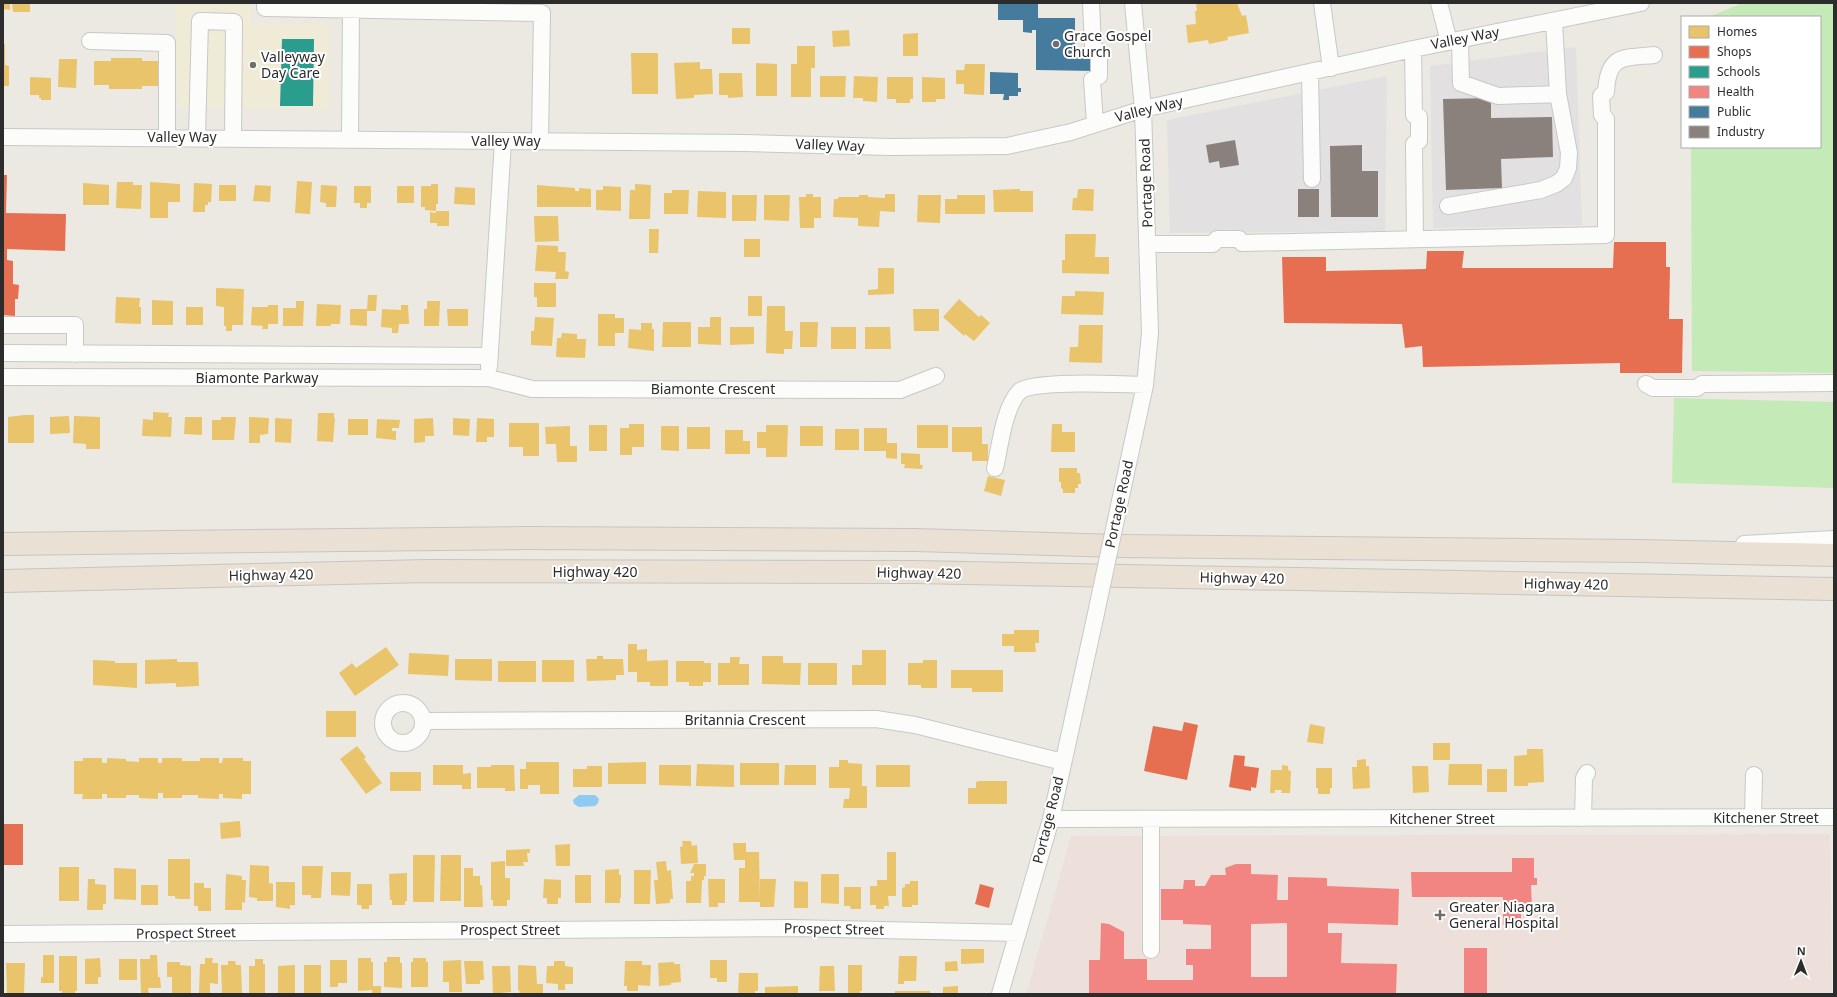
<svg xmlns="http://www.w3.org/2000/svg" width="1837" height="997" font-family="'Noto Sans',sans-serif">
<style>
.industrial{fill:#e2e0e1}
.education{fill:#efebd6}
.medical{fill:#eddfda}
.green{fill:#c4eab8}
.water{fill:#8fcaf2}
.homes{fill:#e9c46a}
.shops{fill:#e76f51}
.schools{fill:#2a9d8f}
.health{fill:#f28482;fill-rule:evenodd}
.public{fill:#457b9d}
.industry{fill:#8a817c}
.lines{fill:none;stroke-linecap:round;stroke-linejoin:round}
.minor-casing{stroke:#c8c8c7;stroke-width:18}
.highway-casing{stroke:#c6c5c2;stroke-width:24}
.minor{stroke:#fcfcfb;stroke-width:16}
.highway{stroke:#eae1d4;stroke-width:22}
.minor-bridge-casing{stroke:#c8c8c7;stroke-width:18;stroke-linecap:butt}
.minor-bridge{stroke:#fcfcfb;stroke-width:16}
.poi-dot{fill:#6f6e6c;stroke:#fff;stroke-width:1.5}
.labels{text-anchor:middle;stroke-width:4;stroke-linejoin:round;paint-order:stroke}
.poi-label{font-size:14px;fill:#2c2c2c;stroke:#fff;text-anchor:start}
.street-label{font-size:14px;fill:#2c2c2c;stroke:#fff}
</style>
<rect width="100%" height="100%" fill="#ebe9e2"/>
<!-- industrial -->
<path class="industrial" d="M1576,47L1582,225L1433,228L1430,66Z
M1387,76L1385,231L1170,233L1167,120Z"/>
<!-- education -->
<path class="education" d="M175,3H251V24L329,23V109L178,107Z"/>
<!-- medical -->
<path class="medical" d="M1830,834L1832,994H1026L1071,836Z"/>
<!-- green -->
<path class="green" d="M1743,3H1834V373L1692,371L1691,147H1820V17H1708Z
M1674,398L1834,402V488L1672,483Z"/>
<!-- water -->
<path class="water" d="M579,795H595L599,799L598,803L595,806L579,807L574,804L573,800Z"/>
<!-- homes -->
<path class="homes" d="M3,3H10V10L3,9Z
M12,3H30V12H13Z
M1196,3H1237L1242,16L1246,15L1249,33L1227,37L1228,40L1209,44L1208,40L1188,43L1186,25L1196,24L1195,11H1197Z
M732,28H750V44H732Z
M849,30L850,46L833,47L832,31Z
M918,33V56H903V34Z
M3,44H5V65L9,66V86H3Z
M797,46H815V68H811V97H791V64H797Z
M631,53H658V94H632Z
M111,58H142V61H158V86H142V89H109V85H94V61H111Z
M59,59H77L76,88L58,87Z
M700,62V69H712L713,94L694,95V98L676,99L674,63Z
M756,63L777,64V96H756Z
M965,64H985L984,95L964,94V84H956V70H964Z
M719,73H742L743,97L728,98V95H719Z
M820,76H846L845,97H820Z
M854,76L878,77L877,102L863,101V98H853Z
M30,77L51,78V100H41V98H39V95H30Z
M887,77H913V99H910V103H896V99H887Z
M922,77L945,78V99H936V102H922Z
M297,181L312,182L310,214L295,213Z
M117,182H133V185H142L141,209L116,208Z
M150,182L180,184V202H168V218H150Z
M83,183L109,185V205H83Z
M194,183L212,184L211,202H208V205H205V212H193Z
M431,184H438V204H436V211L425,210V207H421V186H431Z
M635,184L651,185L650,219H629L630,190H635Z
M219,185H236V201H219Z
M255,185L271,186L270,202L253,201Z
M321,185L337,186L336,207H326V203L320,202Z
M537,185L575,188V191H579V188L591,189V207H537Z
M354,186H371V203H367V208H360V203H354Z
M397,186H414V203H397Z
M603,186L621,187V211L596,210V190H603Z
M455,187L475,188V205L454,204Z
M1020,189V191H1033V212H994L993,190Z
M1078,189H1093L1094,191L1093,211L1072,210L1073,198H1077Z
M672,190H689L688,214H664V193H672Z
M698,191L726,192V218L697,217Z
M806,194H813V197H821V218H814V228H800L799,197H806Z
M885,194H895V212L880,211L879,227L858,226V218L833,217L834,199H838V197H859V195H868V197L885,198Z
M732,195H757L756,221H732Z
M764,195H790L789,221L764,220Z
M918,195H941L940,223L917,222Z
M957,195H985V214H945V199H957Z
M436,211H449V226H437V223H430V212L436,213Z
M534,216H558L559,241L535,242Z
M649,229H659L658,253H649Z
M1065,234H1096L1095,257H1109V274L1062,273V260H1065Z
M744,239H760V257H744Z
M537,245L558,246V252H566L565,271L569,272L568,279H555L556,272L535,271Z
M878,268H894V294L868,295V290L878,289Z
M534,283H556V307H537V297H534Z
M216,288L244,289L243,325H232V331H226V326H224V307L216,306Z
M1075,291L1104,292L1103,315L1061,314L1062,296H1075Z
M368,295H377L376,311H367V326L350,325V309H367Z
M748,296H762V316H748Z
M116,297L140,298L139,307H141V324L115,323Z
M959,299L979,317L981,315L990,323L974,341L965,334L964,336L943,317Z
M152,300L173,301V325H152Z
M296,301H304L303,326H283V308H296Z
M427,301H440L439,326H424V309H427Z
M317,304L341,305L340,324H331V326H316Z
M268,305H278V324H268V329H262L263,326L251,325L252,307H268Z
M401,305H408L409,324H399L398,333H392V328L381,327L382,309L401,310Z
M767,306H785V331H793L792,349H784V354L766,353Z
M186,307H203V325H186Z
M447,309H468V326H448Z
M913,309H939V331H914Z
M598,314H615V318H624V333H615V346H598Z
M535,317L554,318L552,346L531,345V331H534Z
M710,317H721V345L698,344V327H710Z
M663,322H691V347H662Z
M800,322H818L817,347H800Z
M641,323H652V329H654V351L628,348L629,329L641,330Z
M1079,325H1103L1102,363L1069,362L1070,347H1078Z
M730,327H754V344L730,345Z
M831,327H856V349H831Z
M865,327H890L891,349H865Z
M562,333L577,334V339H586L585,358L556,357L557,338H561Z
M153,412L169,413L168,417H172L171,437L142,436L143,419L153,420Z
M318,413H334V418H335L333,442L317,441Z
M25,415H34V443H8V417Z
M69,416L70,433L50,434V417Z
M74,416L100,417V449H86V444L73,443Z
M185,417H202V435L184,434Z
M221,417H236L234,440H212V420H221Z
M249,417L269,418L268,434L260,435V443H249Z
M275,418L292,419L291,443L275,442Z
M433,418L434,436H425V442L414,443V419Z
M453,418L470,419L469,436L453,435Z
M477,418L494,419V437H487V442H476Z
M348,419H368V435H348Z
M377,419L400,420L399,428H392V431H396V440L376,438Z
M509,423H539V456H523V447H509Z
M629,424H644V447H632V455H620V428H629Z
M1052,424H1062V432H1075V452H1051Z
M589,425H607V451H589Z
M766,425H788L787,457H766V448H757V432H766Z
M917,425H948V448H917Z
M570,426V446H577V462H557L556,444H546L545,427Z
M661,426H679V451L661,450Z
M800,426H823V446H800Z
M687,427H710V449H687Z
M952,427H982V444H988V461H972V452H952Z
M864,428H887V443H897V459L886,458V451H864Z
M835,429H859V450H835Z
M725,430H743V441H750V454H725Z
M901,453L920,454V465H923L922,469L904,468L905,464H901Z
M1059,468H1077V473H1080L1081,484H1078V488H1075V493H1063V489L1061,488V482H1059Z
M988,476L1005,480L1001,496L984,491Z
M1014,630H1039V643H1035L1036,652H1014V646H1002V634H1014Z
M628,644H637V650L647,649V661L668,660V686H650V682H637V672H628Z
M386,647L399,665L355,696L339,673L352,663L356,668Z
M862,650H886V685H852V665H862Z
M409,653L449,655L448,676L408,674Z
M597,656H603V659H623L624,675H616V680L587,681L586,659H597Z
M762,656H783V663H801L800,685L762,684Z
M730,657H740L739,664H749V685H718V663H730Z
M177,659V662H198L199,686L176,687V683L145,684V660Z
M455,659H492V681L455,680Z
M93,660L115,661V663H137V688L93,685Z
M542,660H574V682H542Z
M923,660H937V688H921V685H908V663H923Z
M498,661H536V682H498Z
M676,661H704V663H711V682H703V686H689V682H676Z
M808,663H837V685H808Z
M951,670H1003V692H972V688H951Z
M326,711H356V737H326Z
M1310,724L1325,727L1323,744L1307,742Z
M1433,743H1450V760H1433Z
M357,746L366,757L364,759L382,783L366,794L340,759Z
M1527,749H1543L1544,782L1528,783V786H1514V756L1527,755Z
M83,758H102V763H107V758L126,759V761L139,762V758H158V763H162V758H182V761H200V758H219V763H222L223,758H243V761H251V794H242V799L223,798V794H219V799L198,798V795H182V798H163V793H158V799L139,798V795H126V798H107V794H102V799H82L83,794H74V761H83Z
M1366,759V766H1369L1370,788L1353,789L1352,767H1357V760Z
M839,760H848V763L862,764V786H867V808H843L844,799H849L850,788H829V767H839Z
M526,762H559V794H540V785H528V789H520V769H526Z
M646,762V784H608V763Z
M740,763H779V785H740Z
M697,764L734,765V787L696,786Z
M1449,764H1482V785H1448Z
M433,765H463V774L471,773V789H462V785H433Z
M491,765H514L515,791H505V788H477V767H491Z
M659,765H691V786L659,785Z
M785,765H816V785H784Z
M876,765H910V787H876Z
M1282,765L1288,766V770L1291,771L1290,793H1281L1282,790H1275V793H1270L1271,770H1282Z
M587,766H602V787H573V769H587Z
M1412,766H1428L1429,792L1413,793Z
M1316,768H1332V788H1330V794H1318V788H1316Z
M1487,769H1507V792H1487Z
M390,772H421V791H390Z
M979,781H1007V804H968V788H976V782Z
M240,821L241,837L221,839L220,823Z
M682,841H691L692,846L697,845L698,863L681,864L680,847L683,846Z
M733,843H746V852H759L760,902H739V868H745V860H734Z
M570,844V866H556L555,845Z
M530,849V853H527L528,862H523L524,866H506V850Z
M887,852H896V896H888L889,906H884V909H876V905H870V886H877V880H887Z
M413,855H435L434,902H413Z
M441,855H461V901H440Z
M168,859H190V899H179L175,898V896H168Z
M505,861V878H510V900H507V906H493V900H491V862Z
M666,861L667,871L671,870L673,899H670V903L656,904L654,880H658L656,862Z
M694,864H706V876H704V880H702L701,903H686V881H691V876H694V873H690Z
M250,865L269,866V883L273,884V901H257V898L249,897Z
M302,866H323L321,898H311V895H302Z
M59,867H79V901H59Z
M114,868L136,869V900L114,899Z
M464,868H473V876H480V885H482L483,907H464Z
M619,869V875H621V898H620V903H605V870Z
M634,870H651L650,904H634Z
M331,872H351L350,896L331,895Z
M407,873V901H405V905H392V900H390L389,874Z
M226,874L242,876V880H246L245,903L242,902V910H225Z
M821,874H839V904L821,903Z
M575,875H591V903H575Z
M88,879H95V884L106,885V904H103V910H87Z
M544,879L561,880V898H558V904H547V898H543Z
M708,879H725V903H718V907H709Z
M760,879H776L774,907H760Z
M794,881L808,882V908H794Z
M910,881H918V905H912V907H902V888L905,887V884H910Z
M276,882H295V905H290V909L276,907Z
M194,883H204V888H211V911H198V906H194Z
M357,884H372V905H369V909H362L361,905H357Z
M141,885H158V905H141Z
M844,887H861V909H851L850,906H844Z
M961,949H984V963L961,964Z
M43,955H54V983H41V977H43Z
M150,955H157L158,977H160L161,988H148L149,994H141L140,959H150Z
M59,956H77V991H75V994H62V991H59Z
M899,956H917L916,981H904V984H898Z
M387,957H400V963H402V988L384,987V962H387Z
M100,958L101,977H98V984H85V959Z
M205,958H213L212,963H218V984L210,983V993H199L200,964H205Z
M358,958H371V962H373V986H381V994H372V990L358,991Z
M413,958H426V962H428V987H411V962H413Z
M119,959H137V980H119Z
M255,959H263V964H265V994H249V966H255Z
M330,960H347V983H338V987H330Z
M461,960L462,992H449V982H443V961Z
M710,960H727V982H717V978H710Z
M228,961H235L236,965H241L242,993H222L221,965H228Z
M464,961H483L484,980H480V984H466Z
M554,961H565V966L573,967V984H565V990H558V984L546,983L547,966H554Z
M625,961H642V965H651L650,986L638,985V991H627V986H624Z
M957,961L958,971H945V962Z
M167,962H180V965L191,966V994H172V977H167Z
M674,962V964H680L681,982L671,983V985L659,986L658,963Z
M6,963H25L24,994H7Z
M295,965V994H278V966Z
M304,965H321V994H304Z
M518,965L536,966L537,984H543V994H520L519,990H518Z
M848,965H862V991H860V994H848Z
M492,966H510L511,992L493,994Z
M820,966H834L835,991H819Z
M739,973H758V991H755V994H738Z
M798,986V994H765V987Z
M958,986V994H943V987Z
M895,991H930V994H895Z"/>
<!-- shops -->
<path class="shops" d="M3,175H7L6,213L66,214L65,251L7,249V260L13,261V284L19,285L18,299H15V316L3,315Z
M1614,242H1666V267H1670L1669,319H1683L1682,373H1620V363L1423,367L1422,346L1405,348L1402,324L1284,323L1282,257H1326V271L1426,269L1427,251H1464L1462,268H1613Z
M1184,722L1198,725L1187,780L1144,771L1153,726L1182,731Z
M1234,755L1245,756L1244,766L1259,768L1256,788L1251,787V791L1229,787Z
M3,824H23V865H3Z
M980,884L994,888L989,908L975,904Z"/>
<!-- schools -->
<path class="schools" d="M282,39H314L313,106H280Z"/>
<!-- health -->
<path class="health" d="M1512,858H1534V878H1537V885H1531L1532,908H1521V925H1503V897H1412L1411,872H1512Z
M1236,864H1251V874L1278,875L1277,900H1288V877L1327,878V886L1399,889L1398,925L1328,923V933H1342L1341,963L1397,964L1396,994H1089V960H1100L1101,923L1109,924L1124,932V959H1147V980H1193V965H1186V949H1211V925L1183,924V920H1161V889H1183L1184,880H1195V886H1205L1211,875H1226L1225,868ZM1287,923V977H1251V924Z
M1464,948H1487V994H1464Z"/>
<!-- public -->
<path class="public" d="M998,3H1038V18H1075V56H1097L1096,71L1036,70V30H1032V33L1023,32V20H998Z
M990,72L1018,73V88H1021V92H1018V96H1009V100H1003L1004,94H990Z"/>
<!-- industry -->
<path class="industry" d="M1491,98V118L1552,117L1553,157L1501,159L1502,188L1446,190L1443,99Z
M1235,140L1239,165L1220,168L1219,161L1209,163L1206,145Z
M1362,145V171H1378V217H1331L1330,146Z
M1298,189H1319V217H1298Z"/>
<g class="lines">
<defs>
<path id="minor" d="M265,3V8L542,13L540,141
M1091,3L1093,47L1099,52V76L1092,80L1095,123
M1322,3L1331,68
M1439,3L1449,42
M1460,40L1461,83L1498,96L1558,94L1554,21
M90,41L167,43V137
M1413,49L1414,115
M1310,72L1312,179
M1414,115L1419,117V141L1414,144
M3,137L744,143L889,147L1007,146L1071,132L1143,109L1413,49L1641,3
M197,137L200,21L234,22L233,138
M350,139L351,10
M1414,144L1415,239
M1448,206L1541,190L1556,184L1564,178L1568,168L1569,153L1558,94
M1148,244H1213L1217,239H1239L1242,243L1606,235V119L1602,115L1601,96L1606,92C1608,54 1623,58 1654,55
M3,325H75V354
M3,353L489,356
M489,367L503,141
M3,377L489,378L532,389L900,390L936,376
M1646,384L1653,388H1697L1702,384L1834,383
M995,468C1000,447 1004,406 1020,391C1032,380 1124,384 1145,385
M1120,501L1145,385L1150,333L1143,109L1133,3
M1744,544L1834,539
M383 723a20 20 0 1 1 40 0a20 20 0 1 1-40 0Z
M423,721L876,719L915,725L1063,762
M1583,818L1584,778L1587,773
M1753,818L1754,775
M1051,819L1834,817
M3,934L790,928L1018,933
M1151,950V819
M1000,994L1051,819L1095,618"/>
<path id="highway" d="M3,544L525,538L915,540L1119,546L1640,551L1834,555
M3,581L428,571L913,572L1834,589"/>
</defs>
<!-- minor casing -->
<use href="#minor" class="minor-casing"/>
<!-- highway casing -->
<use href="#highway" class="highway-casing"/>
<!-- minor -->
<use href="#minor" class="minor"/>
<!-- highway -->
<use href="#highway" class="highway"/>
<defs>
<path id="minor-bridge" d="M1095,618L1120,501"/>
</defs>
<!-- minor-bridge casing -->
<use href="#minor-bridge" class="minor-bridge-casing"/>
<!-- minor-bridge -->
<use href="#minor-bridge" class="minor-bridge"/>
</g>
<!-- markers -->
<g class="poi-dot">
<circle cx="1056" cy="44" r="4"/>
<circle cx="253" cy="65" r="4"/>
<path d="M1438 909h4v4h4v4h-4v4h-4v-4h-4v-4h4z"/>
</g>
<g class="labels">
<!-- poi labels -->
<g class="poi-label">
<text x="1064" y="41">Grace Gospel<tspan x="1064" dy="16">Church</tspan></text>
<text x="261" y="62">Valleyway<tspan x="261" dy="16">Day Care</tspan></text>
<text x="1449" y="912">Greater Niagara<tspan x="1449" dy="16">General Hospital</tspan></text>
</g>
<!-- street labels -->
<g class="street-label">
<text transform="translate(1465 38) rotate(-11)" y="5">Valley Way</text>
<text transform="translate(1149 109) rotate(-14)" y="5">Valley Way</text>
<text x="182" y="142">Valley Way</text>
<text x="506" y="146">Valley Way</text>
<text transform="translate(830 145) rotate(2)" y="5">Valley Way</text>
<text transform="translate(1146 183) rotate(-92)" y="5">Portage Road</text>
<text x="257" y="383">Biamonte Parkway</text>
<text x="713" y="394">Biamonte Crescent</text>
<text transform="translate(1119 504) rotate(-78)" y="5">Portage Road</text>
<text x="595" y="577">Highway 420</text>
<text transform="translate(919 573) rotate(1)" y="5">Highway 420</text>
<text transform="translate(271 575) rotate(-1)" y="5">Highway 420</text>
<text transform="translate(1242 578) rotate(1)" y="5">Highway 420</text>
<text transform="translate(1566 584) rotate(1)" y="5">Highway 420</text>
<text x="745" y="725">Britannia Crescent</text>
<text x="1766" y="823">Kitchener Street</text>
<text x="1442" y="824">Kitchener Street</text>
<text transform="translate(1048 820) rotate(-76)" y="5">Portage Road</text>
<text transform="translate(834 929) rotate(1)" y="5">Prospect Street</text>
<text x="510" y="935">Prospect Street</text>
<text transform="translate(186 933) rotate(-1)" y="5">Prospect Street</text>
</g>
</g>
<!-- border -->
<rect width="1837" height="997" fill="none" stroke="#2c2c2c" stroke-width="8"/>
<!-- legend -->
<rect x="1681" y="16" width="140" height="132" fill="#ffffff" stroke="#ababab"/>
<rect x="1689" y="26" width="20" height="12" fill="#e9c46a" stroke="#ababab"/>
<text x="1717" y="36" font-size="12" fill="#2c2c2c">Homes</text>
<rect x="1689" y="46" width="20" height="12" fill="#e76f51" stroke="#ababab"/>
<text x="1717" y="56" font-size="12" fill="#2c2c2c">Shops</text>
<rect x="1689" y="66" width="20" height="12" fill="#2a9d8f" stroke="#ababab"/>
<text x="1717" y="76" font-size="12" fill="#2c2c2c">Schools</text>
<rect x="1689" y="86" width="20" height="12" fill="#f28482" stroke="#ababab"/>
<text x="1717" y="96" font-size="12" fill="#2c2c2c">Health</text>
<rect x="1689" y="106" width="20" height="12" fill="#457b9d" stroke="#ababab"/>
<text x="1717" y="116" font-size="12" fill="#2c2c2c">Public</text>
<rect x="1689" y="126" width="20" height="12" fill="#8a817c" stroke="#ababab"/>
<text x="1717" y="136" font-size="12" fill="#2c2c2c">Industry</text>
<!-- north arrow -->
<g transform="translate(1801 961) rotate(1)" stroke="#ffffff" stroke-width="3" paint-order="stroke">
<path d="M0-3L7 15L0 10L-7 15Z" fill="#2c2c2c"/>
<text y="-6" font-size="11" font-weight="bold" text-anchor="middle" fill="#2c2c2c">N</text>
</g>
</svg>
